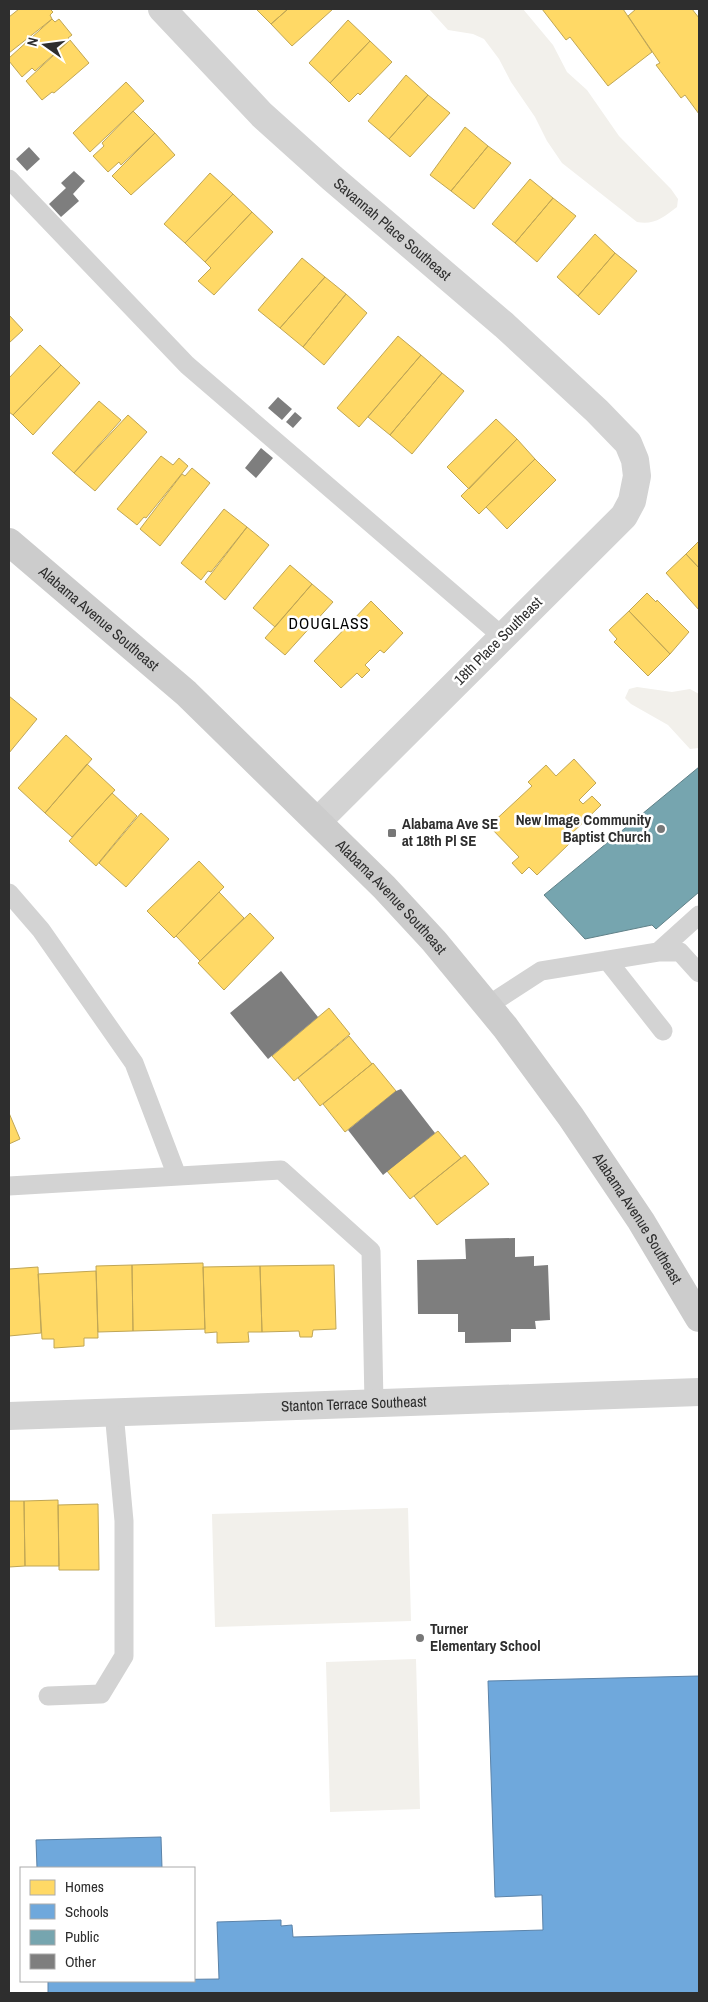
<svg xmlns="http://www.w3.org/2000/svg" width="708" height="2002" font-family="'Archivo Narrow',sans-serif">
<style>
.green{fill:#f2f0eb}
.homes{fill:#ffd966;stroke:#c0a655}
.schools{fill:#6fa8dc;stroke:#5c83a8}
.public{fill:#76a5af;stroke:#608188}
.building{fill:#7e7e7e}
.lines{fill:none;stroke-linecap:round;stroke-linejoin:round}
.service{stroke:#d3d3d3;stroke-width:19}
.minor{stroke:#d3d3d3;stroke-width:28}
.secondary{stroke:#ccc;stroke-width:28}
.poi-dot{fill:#777;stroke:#fff;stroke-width:2}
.labels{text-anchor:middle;stroke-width:5;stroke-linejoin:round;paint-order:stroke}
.street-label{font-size:15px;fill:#2e2e2e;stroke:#fff}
.poi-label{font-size:15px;font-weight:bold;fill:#2e2e2e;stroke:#fff;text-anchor:start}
.neighbourhood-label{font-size:16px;letter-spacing:1px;fill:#000;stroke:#fff}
</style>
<rect width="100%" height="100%" fill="#fff"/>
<!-- green -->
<path class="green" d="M429,9H523L553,45L567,72L587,90L619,136L671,189L678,199L677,207C663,218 654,225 637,222L562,163L547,141L535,117L511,82L499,59L484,39L473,34L448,30Z
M637,687L672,692L690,689L699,694V748L690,749L668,725L631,704L625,698L629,689Z
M408,1508L411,1621L215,1627L212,1514Z
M416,1659L420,1809L330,1812L326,1662Z"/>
<!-- homes -->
<path class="homes" d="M19,9H50L53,12L50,15L52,19L9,53V17Z
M256,9H288L271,24Z
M288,9H333L292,46L271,24Z
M542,9H623L652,52L608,86L570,37L566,40Z
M636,9H692L699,18V114L685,95L681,98L656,65L660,63L628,16Z
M52,19L55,22L59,19L72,35L68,38L70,40L35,71L32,68L22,77L9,61V58Z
M348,20L370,41L330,83L309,63Z
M70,40L89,63L54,93L52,92L42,100L26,81Z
M370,41L392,62L360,95L358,93L349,102L330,83Z
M406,75L428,95L389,139L368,121Z
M126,82L144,101L90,152L73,133Z
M428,95L450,113L410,157L389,139Z
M133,111L155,133L121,165L119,162L108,172L93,156L104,146L102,143Z
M465,127L488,146L451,191L430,175Z
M155,133L175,155L131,195L112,176Z
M488,146L511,163L474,209L451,191Z
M210,173L233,194L185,243L164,224Z
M530,179L553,198L515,243L492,224Z
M233,194L252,212L205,262L185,243Z
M553,198L576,216L537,262L515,243Z
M252,212L273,232L214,295L198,281L211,268L205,262Z
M595,234L615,253L578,296L557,277Z
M615,253L637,271L599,315L578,296Z
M302,258L325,277L280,328L258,310Z
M325,277L346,294L303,347L280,328Z
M346,294L367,313L324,365L303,347Z
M9,315L23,330L9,343Z
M398,336L421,355L359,427L337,408Z
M40,345L61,365L13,415L9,412V378Z
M421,355L442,373L390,435L368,417Z
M61,365L80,383L33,435L13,415Z
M442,373L464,391L412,454L390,435Z
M99,401L121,420L74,473L52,453Z
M128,415L147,432L95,491L74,473Z
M496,419L517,439L469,489L447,467Z
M517,439L535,459L479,514L461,496Z
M161,456L173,465L179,458L188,466L146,518L144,517L137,525L117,509Z
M535,459L556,480L507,529L486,507Z
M192,468L210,483L160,546L140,529L182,474L185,476Z
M224,509L247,527L211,572L208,571L201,580L181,563Z
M247,527L269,545L225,600L205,582Z
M699,541V568L686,554Z
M686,554L699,568V610L666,573Z
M290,565L312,584L275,627L253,608Z
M312,584L333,602L285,655L265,638Z
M647,593L656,602L657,600L689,632L670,654L629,611Z
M371,601L403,633L384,653L380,650L365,665L370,670L362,678L357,673L341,688L314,661Z
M629,611L670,654L648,676L614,642L617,639L609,630Z
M9,696L37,719L9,753Z
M66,735L92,759L45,813L18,788Z
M574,759L596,783L579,800L583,804L592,796L601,805L566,839L570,843L537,875L529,867L522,874L512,863L519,857L489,826L532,786L528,782L546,765L556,776Z
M87,764L115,790L72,837L45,813Z
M112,793L137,816L96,866L69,841Z
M141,813L169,839L126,887L99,863Z
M199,861L224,887L174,938L147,911Z
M219,892L244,918L200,961L176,936Z
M250,913L274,938L224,990L198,963Z
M329,1008L350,1034L294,1081L272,1056Z
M349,1036L372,1064L320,1106L298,1078Z
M373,1063L396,1091L345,1132L323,1104Z
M9,1113L20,1139L9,1144Z
M438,1131L461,1158L410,1199L387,1171Z
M465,1155L489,1184L437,1225L414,1196Z
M203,1263L205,1329L133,1331L132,1265Z
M132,1265L133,1331L98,1332L96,1266Z
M334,1265L336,1329L313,1330L312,1337H300L299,1331L262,1332L260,1266Z
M260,1266L262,1332H248L249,1342L217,1343V1332L205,1333L203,1267Z
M38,1267L41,1333L9,1336V1269Z
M96,1271L98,1338H84V1346L54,1348V1339H42L38,1274Z
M58,1500L59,1566H25L24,1501Z
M9,1501H24L25,1566L9,1567Z
M98,1504L99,1570H59L58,1505Z"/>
<!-- schools -->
<path class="schools" d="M699,1676V1993H48V1981L219,1979L217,1922L281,1920V1926L292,1925L293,1937L543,1930L542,1895L495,1897L488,1681Z
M161,1837L162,1868H37L36,1840Z"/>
<!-- public -->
<path class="public" d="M699,767V892L656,929L652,925L585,939L544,895Z"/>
<!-- building -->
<path class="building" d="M29,147L40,159L27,171L16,159Z
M74,171L85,181L73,194L79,201L61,217L49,204L66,188L61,183Z
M278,397L292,409L282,420L268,408Z
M295,412L302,418L293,428L286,422Z
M261,448L273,458L256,478L245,468Z
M281,971L318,1017L268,1059L230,1013Z
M401,1089L435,1133L383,1175L348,1130L396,1091Z
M515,1238V1257L534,1256V1266L548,1265L550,1320L535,1321L536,1329H511V1342L465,1343V1332H458V1314H418L417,1260L466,1259L465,1239Z"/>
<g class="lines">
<!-- service -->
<path class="service" d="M9,179L187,365L503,637
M9,893L41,930L134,1063L177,1176
M658,952H680L699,973
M607,960L663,1031
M487,1006L541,971L658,952L699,915
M9,1186L281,1170L371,1251L374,1403
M48,1696L101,1694L124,1656V1521L114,1412"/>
<!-- minor -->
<g class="minor">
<path id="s1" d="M162,9L262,115L332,178L504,325L597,411L628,443L635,460L637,476L632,501L624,516L318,821"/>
<path id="s2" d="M9,1416L699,1392"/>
</g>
<!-- secondary -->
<path class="secondary" id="s3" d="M9,542L186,693L384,887L434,941L505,1027L571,1117L641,1221L699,1318"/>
</g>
<!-- markers -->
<g class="poi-dot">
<circle cx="661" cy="829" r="5"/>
<rect x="387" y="828" width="10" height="10" rx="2.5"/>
<circle cx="420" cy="1638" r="5"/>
</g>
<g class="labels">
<!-- street labels -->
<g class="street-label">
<text dy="5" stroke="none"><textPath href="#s1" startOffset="319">Savannah Place Southeast</textPath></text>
<text dy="5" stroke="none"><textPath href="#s3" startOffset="118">Alabama Avenue Southeast</textPath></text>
<text transform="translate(498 641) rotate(-45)" y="5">18th Place Southeast</text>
<text dy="5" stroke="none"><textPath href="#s3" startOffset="522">Alabama Avenue Southeast</textPath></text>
<text dy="5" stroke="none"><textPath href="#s3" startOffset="928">Alabama Avenue Southeast</textPath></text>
<text dy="5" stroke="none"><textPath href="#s2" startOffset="345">Stanton Terrace Southeast</textPath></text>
</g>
<!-- poi labels -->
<g class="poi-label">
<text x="651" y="825" text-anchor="end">New Image Community<tspan x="651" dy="17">Baptist Church</tspan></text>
<text x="402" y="829">Alabama Ave SE<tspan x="402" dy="17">at 18th Pl SE</tspan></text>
<text x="430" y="1634">Turner<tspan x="430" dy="17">Elementary School</tspan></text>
</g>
<!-- neighbourhood labels -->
<g class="neighbourhood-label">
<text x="329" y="629">DOUGLASS</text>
</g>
</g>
<!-- border -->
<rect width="708" height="2002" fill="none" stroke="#2e2e2e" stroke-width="20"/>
<!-- legend -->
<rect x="20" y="1867" width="175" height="115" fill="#ffffff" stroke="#ababab"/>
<rect x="30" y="1880" width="25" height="15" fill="#ffd966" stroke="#ababab"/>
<text x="65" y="1892" font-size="15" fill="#2e2e2e">Homes</text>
<rect x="30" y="1904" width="25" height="15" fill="#6fa8dc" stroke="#ababab"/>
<text x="65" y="1917" font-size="15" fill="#2e2e2e">Schools</text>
<rect x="30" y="1930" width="25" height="15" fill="#76a5af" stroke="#ababab"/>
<text x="65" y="1942" font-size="15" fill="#2e2e2e">Public</text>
<rect x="30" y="1954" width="25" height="15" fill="#7e7e7e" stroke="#ababab"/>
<text x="65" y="1967" font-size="15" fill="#2e2e2e">Other</text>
<!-- north arrow -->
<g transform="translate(45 45) rotate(284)" stroke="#ffffff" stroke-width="4" paint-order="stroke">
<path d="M0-4L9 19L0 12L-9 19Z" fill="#2e2e2e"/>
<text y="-8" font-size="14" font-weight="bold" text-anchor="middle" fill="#2e2e2e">N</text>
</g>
</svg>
